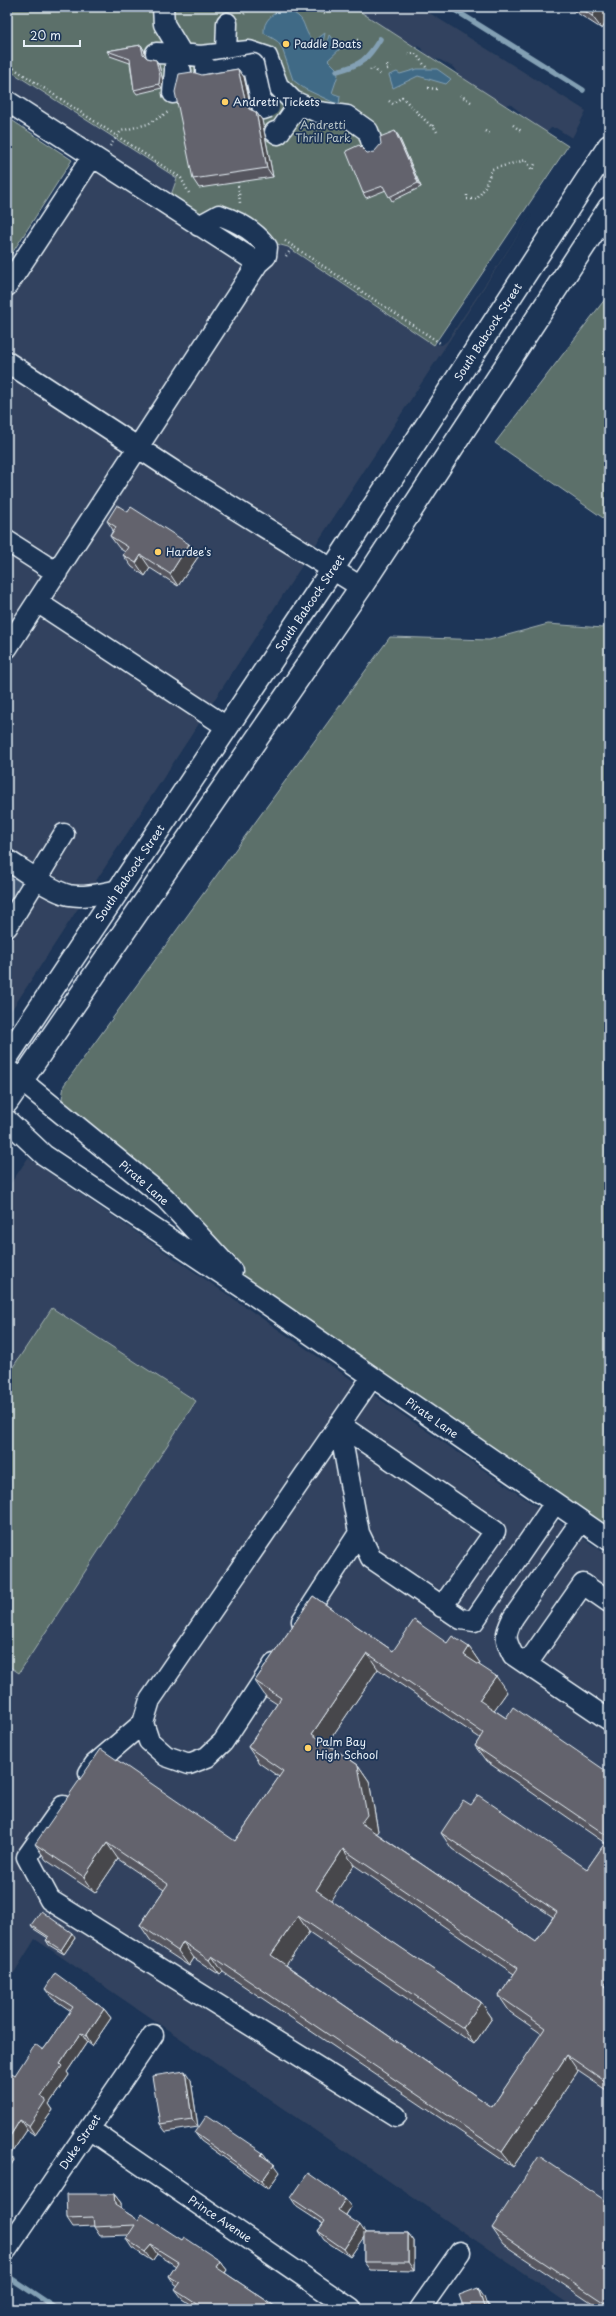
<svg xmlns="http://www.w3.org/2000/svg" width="616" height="2316" font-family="'Playpen Sans',sans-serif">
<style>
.built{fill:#32435e}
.green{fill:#5c706b;stroke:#a2b0b2}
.water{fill:#3f6a86;stroke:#83a0b4}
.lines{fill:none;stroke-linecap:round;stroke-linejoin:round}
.stream{stroke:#83a0b4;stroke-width:5.5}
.minor-tunnel{stroke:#3b516f;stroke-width:20;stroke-dasharray:20 10;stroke-linecap:butt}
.minor-casing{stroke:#e8f1f8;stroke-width:23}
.major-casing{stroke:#e8f1f8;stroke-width:25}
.path{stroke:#e8f1f8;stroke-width:2.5;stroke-dasharray:1 3;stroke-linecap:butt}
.minor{stroke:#1d3557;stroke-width:20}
.major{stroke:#1d3557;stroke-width:22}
.minor-bridge-casing{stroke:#e8f1f8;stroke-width:23;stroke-linecap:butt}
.minor-bridge{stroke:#1d3557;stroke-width:20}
.wall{fill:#56565e;stroke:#e8f1f8;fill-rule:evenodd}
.shaded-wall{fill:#46464c;stroke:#e8f1f8}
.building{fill:#64646d;stroke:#e8f1f8;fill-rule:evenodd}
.poi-dot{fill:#ffd166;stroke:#1d3557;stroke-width:1.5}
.labels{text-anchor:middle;stroke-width:3.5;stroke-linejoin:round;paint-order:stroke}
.poi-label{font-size:11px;fill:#e8f1f8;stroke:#1d3557;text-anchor:start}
.park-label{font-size:11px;fill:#b7c4c7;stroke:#1d3557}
.street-label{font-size:11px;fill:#e8f1f8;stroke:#1d3557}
</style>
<rect width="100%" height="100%" fill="#1d3557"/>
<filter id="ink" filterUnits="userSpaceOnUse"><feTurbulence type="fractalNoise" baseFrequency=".025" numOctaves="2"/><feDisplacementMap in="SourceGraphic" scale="8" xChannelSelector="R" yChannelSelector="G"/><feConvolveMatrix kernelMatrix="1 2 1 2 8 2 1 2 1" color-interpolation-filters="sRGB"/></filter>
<g filter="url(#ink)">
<!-- built -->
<path class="built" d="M7,7L398,321L435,344L442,345L447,341L532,214L7,1017V276L81,159L7,106Z
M335,7H420L586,111L572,138L556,128H551L546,133L522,122L520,112L510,104L502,106L459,80V75L453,67L440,60L429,58L420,47L406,45Z
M28,1158L609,1556V2309H576L35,1939L7,1984V1189Z"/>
<!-- green -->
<path class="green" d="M7,7H353L568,146L434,345L288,247L277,244L222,209L203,215L171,195L177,178L7,69Z
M7,117L72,160L7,261Z
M609,294V522L495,443Z
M609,615V1540L255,1296L60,1112L64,1085L390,637L489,640L548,624L603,628Z
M52,1308L196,1401L19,1673L7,1665V1376Z"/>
<!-- water -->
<path class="water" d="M283,8C310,19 299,23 313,42L325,33L323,42L327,43L329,35L342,47L328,60L336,68L338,75L332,93L340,96L339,105L305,89L293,80L282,48L277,41L264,33C263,20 273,14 283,8Z
M417,69H437L451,79L446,84L418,76L393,88L389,75L397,72L400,74Z"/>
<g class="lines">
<!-- stream -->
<path class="stream" d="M450,7L583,90
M337,71C361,65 367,60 380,39
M12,2279L57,2309"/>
<!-- minor-tunnel -->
<path class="minor-tunnel" d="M7,884L18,891
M7,905L8,906"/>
<defs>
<path id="minor" d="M163,7L164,24L182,54L200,56L249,51L267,57L278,86L293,101L318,112L347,116L368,131L373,146
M156,53L182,54L175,65V71H181
M226,53L227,23
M173,93L175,71
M7,101L258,263
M275,132L278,134L299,104
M7,286L92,157
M7,362L177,473L361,587
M7,541L57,573
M37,602L227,727
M7,648L258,263L266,256L267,247C256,232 237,221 219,215L199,226
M7,860C24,870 50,891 69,895C85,898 103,893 119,890
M7,927L64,834
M7,1069L165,1198L232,1271
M7,1120L44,1155L255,1296L609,1540
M339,1424L359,1533L371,1558L461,1619L474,1621L555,1503
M339,1424L495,1531L442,1607
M581,1521L513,1618C505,1634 504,1638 513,1655L609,1720
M302,1621L359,1533
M274,1664L223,1742L207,1757L189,1764L166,1756L149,1741L143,1723L150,1700L372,1377
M527,1664L583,1584L609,1602
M89,1773L95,1764L143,1723
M63,1806L27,1857L50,1900L396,2116
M89,2129L351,2309
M7,2249L153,2035
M420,2309L460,2252"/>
<path id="major" d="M7,1057L332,570L609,146
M7,1102L361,587L609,208"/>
</defs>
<!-- minor casing -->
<use href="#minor" class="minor-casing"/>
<!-- major casing -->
<use href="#major" class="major-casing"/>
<!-- path -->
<path class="path" d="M241,7H257
M314,7L325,14
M244,14L250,7
M357,40H359
M408,54L415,53L426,67
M7,64L181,178L190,195
M387,65V69L391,68
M370,70L373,68L382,76
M428,88L438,89
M460,95L471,102
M389,101L393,104L402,97L432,127L433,125L437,132
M513,125L521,131
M485,127V131L491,134
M110,146L121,131L148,124L170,111
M238,182L240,203
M467,195V199H477L484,189L492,169L526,160L532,170L536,162
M285,241L440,343
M286,256L293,247"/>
<!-- minor -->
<use href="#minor" class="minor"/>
<!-- major -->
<use href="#major" class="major"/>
<defs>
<path id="minor-bridge" d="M206,67V72L253,64L263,109L269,107"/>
</defs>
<!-- minor-bridge casing -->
<use href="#minor-bridge" class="minor-bridge-casing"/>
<!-- minor-bridge -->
<use href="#minor-bridge" class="minor-bridge"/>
</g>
<!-- wall -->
<path class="wall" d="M568,7H609L602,29Z
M141,45L144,50L146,57L147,58L156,60L159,65L163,81L162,88L137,94L134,90L130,63L110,56L107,51Z
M238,69L244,77L251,110L256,112L262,120L273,177L199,188L193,179L202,75Z
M398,135L421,187L392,201L386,190L366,198L363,193L374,152Z
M107,521L198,557L178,586L150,568L145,576L132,567L123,555L125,552L119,548L110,536L113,530Z
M313,1596L393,1651L447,1643L469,1647L480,1663L479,1665L507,1692L494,1710L506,1718L609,1773V2092L578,2071L513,2167L223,1972L220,1975L194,1958L189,1966L151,1941L140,1925L164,1890L118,1859L95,1893L46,1860L35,1844L235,1841L279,1777L259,1763L248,1747L277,1704L266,1697L255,1681ZM378,1669L480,1738L475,1746L486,1761L605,1843L587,1869L471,1805L441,1833L452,1849L553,1917L536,1942L376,1833L378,1831L369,1781L358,1765L327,1744ZM354,1865L514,1974L499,1996L510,2012L542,2034L492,2107L286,1965L309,1932L474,2044L492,2018L481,2002L330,1900Z
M31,1925L75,1938L64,1954L49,1945L46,1940L48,1938L34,1929Z
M45,1989L104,2009L111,2018L92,2046L87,2042L67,2072L69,2075L49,2104L53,2110L35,2135L27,2130L10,2155L14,2160L7,2171L15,2075L43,2050L49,2042L71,2011L52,1998Z
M191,2080L198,2127L166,2132L160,2124Z
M195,2133L280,2172L268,2189L201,2141Z
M114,2194L121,2203V2209L138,2220L182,2240L220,2261L227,2270L225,2273L279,2309H197L182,2299L175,2290L178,2287L175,2285L169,2276L176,2266L157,2254L152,2261L132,2248L126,2239L129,2235L100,2236L94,2227V2226L73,2227L67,2218Z
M291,2198L351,2207L346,2215L366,2233H408L414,2241V2271L370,2270L364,2262V2236L350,2257L324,2240L318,2231L323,2224L297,2207Z
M609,2203V2309H600L503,2244L492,2228Z"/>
<!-- shaded-wall -->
<path class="shaded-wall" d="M598,7H609V18L602,29L592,16Z
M141,45L144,50L146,58L143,54Z
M156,60L159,65L163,81L162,88L159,84Z
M238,69L244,77L252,112L255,117L246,103Z
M256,112L262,120L273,177L267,168Z
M395,131L398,135L421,187L418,183Z
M189,544L198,557L178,586L170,574Z
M141,555L150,568L145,576L136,563Z
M469,1647L480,1663L475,1670L464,1655Z
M367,1653L378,1669L323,1750L312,1734Z
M496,1676L507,1692L490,1716L479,1700Z
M358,1765L369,1781L378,1831L372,1839L361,1823Z
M107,1843L118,1859L95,1893L84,1877Z
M343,1849L354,1865L327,1906L316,1890Z
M298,1916L309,1932L282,1971L271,1955Z
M72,1933L75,1938L64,1954L61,1950Z
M183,1942L194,1958L189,1966L178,1951Z
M212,1956L223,1972L220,1975L209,1960Z
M609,1979V1993L604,1986Z
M481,2002L492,2018L474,2044L463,2028Z
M104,2009L111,2018L92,2046L86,2036Z
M81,2033L87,2042L67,2072L69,2075L49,2104L53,2110L35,2135L29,2126L41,2097L60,2064Z
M567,2055L578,2071L513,2167L502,2152Z
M185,2071L191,2080L198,2127L192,2119Z
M20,2120L27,2130L10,2155L14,2160L7,2171V2141Z
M263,2153L269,2161L261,2155Z
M274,2164L280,2172L268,2189L262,2181Z
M114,2194L121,2203V2214L115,2205Z
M345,2199L351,2207L344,2218L338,2210Z
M360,2225L366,2234L350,2257L344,2249Z
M408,2233L414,2241V2271L408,2262Z
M151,2245L157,2254L152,2261L145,2252Z
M220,2261L227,2270L222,2276L216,2267Z
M478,2288L484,2297L488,2309L484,2307Z
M487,2303L492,2309H489Z"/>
<!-- building -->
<path class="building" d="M579,7H598L592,16Z
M141,45L143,54L147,58L156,60L160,76L159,84L134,90L130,59L107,51Z
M238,69L246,103L249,109L256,112L267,168L193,179L175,92L179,74L192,72L202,75Z
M395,131L418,183L389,197L383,186L363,193L346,151L359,145L367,153L374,152L381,144L380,137Z
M117,505L128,512L131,507L189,544L170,574L141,555L136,563L123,555L128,547L110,536L116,527L107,521Z
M313,1596L393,1651L414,1620L447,1643L452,1636L469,1647L464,1655L496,1676L479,1700L506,1718L513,1707L609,1773V1837L475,1746L483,1733L367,1653L312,1734L358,1765L367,1815L361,1823L536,1942L557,1912L441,1833L463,1800L471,1805L478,1795L587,1869L609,1837V1979L604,1986L609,1990V2084L567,2055L502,2152L212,1956L209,1960L183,1942L178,1951L140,1925L168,1884L107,1843L84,1877L35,1844L101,1749L235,1841L283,1771L248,1747L281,1698L255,1681ZM343,1849L518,1968L499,1996L545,2028L492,2107L271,1955L298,1916L463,2028L481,2002L316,1890Z
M41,1911L72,1933L61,1950L46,1940L49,1937L31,1925Z
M55,1973L104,2009L86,2036L81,2033L60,2064L62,2066L41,2097L46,2100L29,2126L20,2120L7,2141V2070L15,2075L35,2044L43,2050L49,2042L73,2007L45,1989Z
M185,2071L192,2119L160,2124L152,2076Z
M207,2115L263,2153L261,2155L274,2164L262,2181L195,2133Z
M539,2156L609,2203V2306L492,2228Z
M308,2173L345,2199L338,2210L360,2225L344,2249L318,2231L325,2221L291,2198Z
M66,2194H114L115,2205L138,2220L142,2214L182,2240L184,2237L220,2261L216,2267L279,2309H204L175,2290L180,2283L169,2276L178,2262L151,2245L145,2252L126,2239L135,2225L94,2227L93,2217L67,2218Z
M364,2233H408V2262H364Z
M478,2288L484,2307L487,2303L489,2309H464L459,2295Z"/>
</g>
<!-- markers -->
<g class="poi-dot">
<circle cx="286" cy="44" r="4"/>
<circle cx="225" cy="102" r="4"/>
<circle cx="158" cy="552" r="4"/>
<circle cx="308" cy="1748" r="4"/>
</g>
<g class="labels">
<!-- poi labels -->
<g class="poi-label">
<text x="294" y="48">Paddle Boats</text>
<text x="233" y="106">Andretti Tickets</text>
<text x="166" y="556">Hardee's</text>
<text x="316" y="1746">Palm Bay<tspan x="316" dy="13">High School</tspan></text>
</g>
<!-- park labels -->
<g class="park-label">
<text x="323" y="129">Andretti<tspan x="323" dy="13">Thrill Park</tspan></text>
</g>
<!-- street labels -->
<g class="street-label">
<text transform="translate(488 332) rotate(-57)" y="4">South Babcock Street</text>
<text transform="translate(310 603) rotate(-56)" y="4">South Babcock Street</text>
<text transform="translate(130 873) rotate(-56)" y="4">South Babcock Street</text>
<text transform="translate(144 1183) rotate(41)" y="4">Pirate Lane</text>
<text transform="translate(432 1418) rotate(35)" y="4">Pirate Lane</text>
<text transform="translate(80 2142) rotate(-56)" y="4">Duke Street</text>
<text transform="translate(220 2219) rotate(34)" y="4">Prince Avenue</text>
</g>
</g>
<!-- margin -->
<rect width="616" height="2316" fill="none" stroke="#1d3557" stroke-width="24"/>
<rect x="12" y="12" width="592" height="2292" fill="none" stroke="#e8f1f8" stroke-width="1.5" filter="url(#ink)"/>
<!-- scale -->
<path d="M24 40v6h56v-6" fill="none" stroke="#e8f1f8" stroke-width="2"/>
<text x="30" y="40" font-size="12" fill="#e8f1f8" stroke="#1d3557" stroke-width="3" paint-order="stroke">20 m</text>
</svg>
